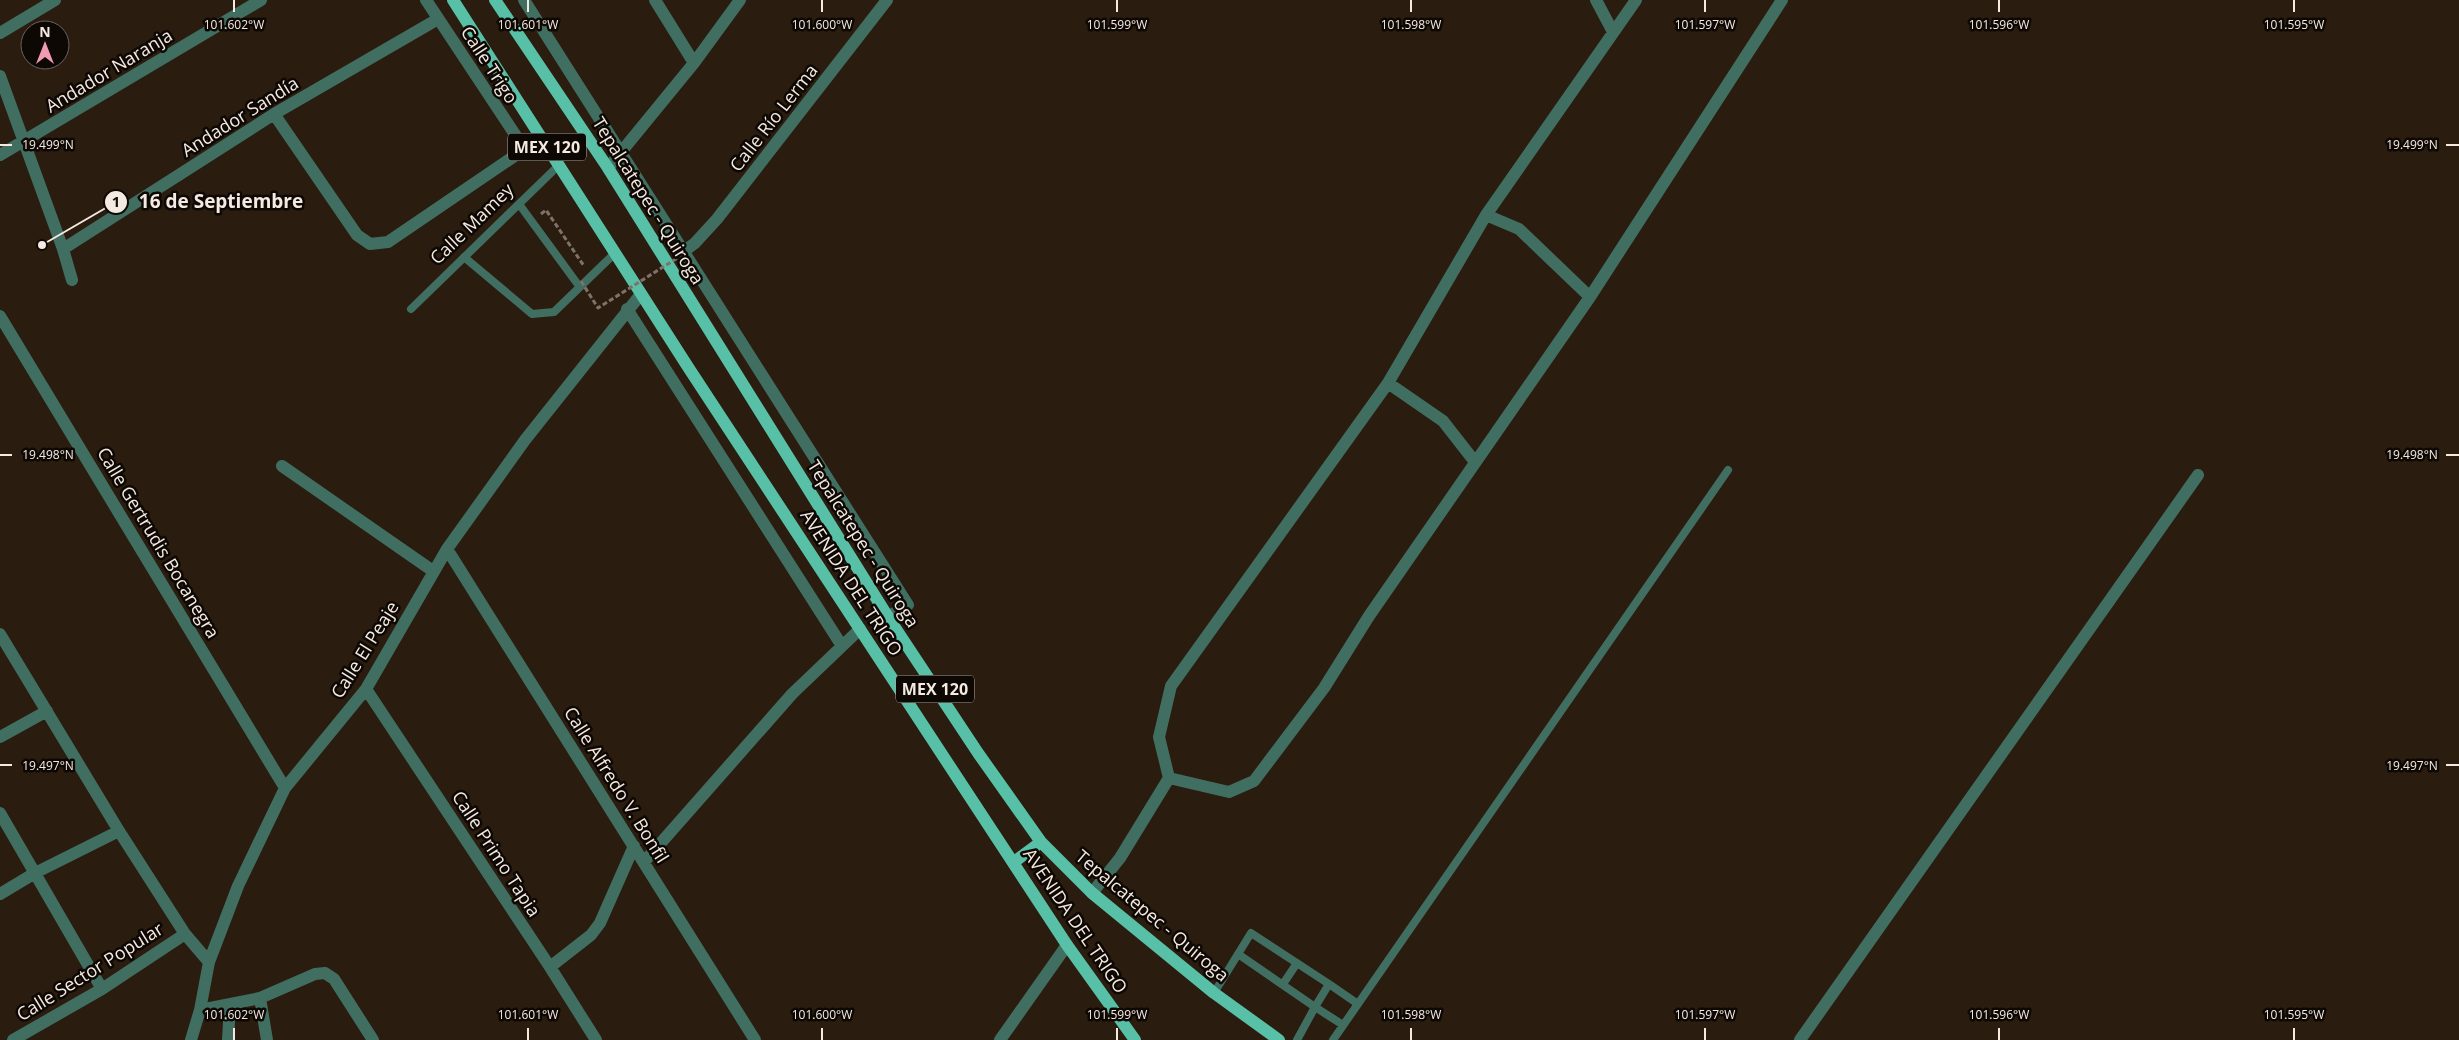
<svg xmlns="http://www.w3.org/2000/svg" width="2459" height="1040" font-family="'Open Sans',sans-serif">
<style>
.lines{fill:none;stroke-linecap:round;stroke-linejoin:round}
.path{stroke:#7f7268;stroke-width:3;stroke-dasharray:5 2.5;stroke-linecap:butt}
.service{stroke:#406f62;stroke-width:8}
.minor{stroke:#406f62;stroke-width:12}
.primary{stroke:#57c0a7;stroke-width:12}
.path-bridge{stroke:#7f7268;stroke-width:3;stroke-dasharray:5 2.5;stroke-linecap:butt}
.ticks{fill:none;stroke:#f5eae2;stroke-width:2}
.labels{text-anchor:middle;stroke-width:5;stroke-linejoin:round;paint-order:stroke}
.shield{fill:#0e0804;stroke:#b0a69f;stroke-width:1}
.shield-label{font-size:16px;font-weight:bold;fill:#f5eae2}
.street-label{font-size:18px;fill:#f5eae2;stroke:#0e0804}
.ticks-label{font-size:12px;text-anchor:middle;fill:#f5eae2;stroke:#0e0804;stroke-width:5;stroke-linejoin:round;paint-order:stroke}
.leader{fill:none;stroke:#f5eae2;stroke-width:2}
.callout-dot{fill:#f5eae2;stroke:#0e0804;stroke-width:2}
.mark-label{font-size:15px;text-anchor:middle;font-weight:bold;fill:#111}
.callout-label{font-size:19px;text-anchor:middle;font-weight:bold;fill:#f5eae2;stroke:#0e0804;stroke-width:5;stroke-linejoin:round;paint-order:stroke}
</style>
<rect width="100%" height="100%" fill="#2a1c0f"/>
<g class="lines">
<!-- path -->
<path class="path" d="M541,214L546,210L584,266"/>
<!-- service -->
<path class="service" d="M519,204L579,286
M464,257L532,314L554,312L615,253
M411,309L558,166
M1238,954L1315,1007L1297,1040
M1283,984L1297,963
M1329,984L1358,1004
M1214,993L1251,933L1329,984L1315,1007L1343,1025
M1333,1040L1728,470"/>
<!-- minor -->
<path class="minor" d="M426,0L524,148
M524,0L908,605L888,617
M655,0L694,63
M1596,0L1613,32
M1636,0L1486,215L1388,383L1171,686L1159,737L1169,778L1229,792L1254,781L1324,688L1369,616L1590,297L1782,0
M0,33L55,0
M0,76L63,249L72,280
M274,114L357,235L370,244L388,242L541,138
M0,155L261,0
M608,168L694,63L740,0
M1486,215L1519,229L1590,297
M63,249L274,114L438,19
M683,252L695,243L717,219L887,0
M627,309L842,646
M0,316L285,788
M1388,383L1443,421L1475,462
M282,466L433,571
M447,549L755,1040
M0,634L119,831L185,934L209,962
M366,689L550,967L596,1040
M0,737L47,711
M0,813L102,989
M644,862L792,694L860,629
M1092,893L1120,858L1169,778
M0,894L35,873L119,831
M550,967L591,935L600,923L634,846
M260,998L267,1040
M200,1010L260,998L315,974L325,973L334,979L373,1040
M13,1040L102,989L185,934
M191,1040L200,1010L209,962L238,886L285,788L366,689L447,549L525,440L641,294
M228,1040L230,1004
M1000,1040L1067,945
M1800,1040L2198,475"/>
<!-- primary -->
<path class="primary" d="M453,0L688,367L1067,945L1135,1040
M495,0L608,168L888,617L978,753L1041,842L1092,893L1214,993L1279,1040
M1014,862L1041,842"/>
<!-- path-bridge -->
<path class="path-bridge" d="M581,281L598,308L679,257"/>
</g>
<!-- ticks -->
<path class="ticks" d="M234,0V12M528,0V12M822,0V12M1117,0V12M1411,0V12M1705,0V12M1999,0V12M2294,0V12M0,145H12M2446,145H2459M0,455H12M2446,455H2459M0,765H12M2446,765H2459M234,1028V1040M528,1028V1040M822,1028V1040M1117,1028V1040M1411,1028V1040M1705,1028V1040M1999,1028V1040M2294,1028V1040"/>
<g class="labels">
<!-- shield labels -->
<g class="shield">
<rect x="508" y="133.5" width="78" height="27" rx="4"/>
<rect x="896" y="675.5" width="78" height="27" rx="4"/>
</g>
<g class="shield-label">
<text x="547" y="153">MEX 120</text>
<text x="935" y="695">MEX 120</text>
</g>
<!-- street labels -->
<g class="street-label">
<text transform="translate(489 65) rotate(57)" y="6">Calle Trigo</text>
<text transform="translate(109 71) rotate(-31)" y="6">Andador Naranja</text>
<text transform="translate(240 117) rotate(-32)" y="6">Andador Sandía</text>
<text transform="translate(774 118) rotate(-52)" y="6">Calle Río Lerma</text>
<text transform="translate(648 201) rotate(58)" y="6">Tepalcatepec - Quiroga</text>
<text transform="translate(472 224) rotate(-44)" y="6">Calle Mamey</text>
<text transform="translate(158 543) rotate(59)" y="6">Calle Gertrudis Bocanegra</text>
<text transform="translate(863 544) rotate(58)" y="6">Tepalcatepec - Quiroga</text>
<text transform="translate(851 583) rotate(57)" y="6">AVENIDA DEL TRIGO</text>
<text transform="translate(365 650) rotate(-58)" y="6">Calle El Peaje</text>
<text transform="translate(616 785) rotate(58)" y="6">Calle Alfredo V. Bonfil</text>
<text transform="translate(496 854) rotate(57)" y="6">Calle Primo Tapia</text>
<text transform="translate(1152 916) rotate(40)" y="6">Tepalcatepec - Quiroga</text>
<text transform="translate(1075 921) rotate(56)" y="6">AVENIDA DEL TRIGO</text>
<text transform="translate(90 972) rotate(-32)" y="6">Calle Sector Popular</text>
</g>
</g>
<g class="ticks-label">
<text x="234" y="29">101.602°W</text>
<text x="528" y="29">101.601°W</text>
<text x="822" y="29">101.600°W</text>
<text x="1117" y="29">101.599°W</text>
<text x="1411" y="29">101.598°W</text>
<text x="1705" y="29">101.597°W</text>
<text x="1999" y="29">101.596°W</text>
<text x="2294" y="29">101.595°W</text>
<text x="48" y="149">19.499°N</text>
<text x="2412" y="149">19.499°N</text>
<text x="48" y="459">19.498°N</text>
<text x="2412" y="459">19.498°N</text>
<text x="48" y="770">19.497°N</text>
<text x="2412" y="770">19.497°N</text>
<text x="234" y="1019">101.602°W</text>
<text x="528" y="1019">101.601°W</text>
<text x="822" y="1019">101.600°W</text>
<text x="1117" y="1019">101.599°W</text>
<text x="1411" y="1019">101.598°W</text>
<text x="1705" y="1019">101.597°W</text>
<text x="1999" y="1019">101.596°W</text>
<text x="2294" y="1019">101.595°W</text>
</g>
<!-- callouts -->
<path class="leader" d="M42 245L116 202"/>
<g class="callout-dot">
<circle cx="42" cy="245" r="5"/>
<circle cx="116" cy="202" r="12"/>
</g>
<g class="mark-label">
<text x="116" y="207">1</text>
</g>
<g class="callout-label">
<text x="221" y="208">16 de Septiembre</text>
</g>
<!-- north arrow -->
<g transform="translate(45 45)"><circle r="24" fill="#0e0804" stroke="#6a625d"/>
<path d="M0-4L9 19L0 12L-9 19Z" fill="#f19ab4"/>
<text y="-8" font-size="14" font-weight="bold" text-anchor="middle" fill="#f5eae2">N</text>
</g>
</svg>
